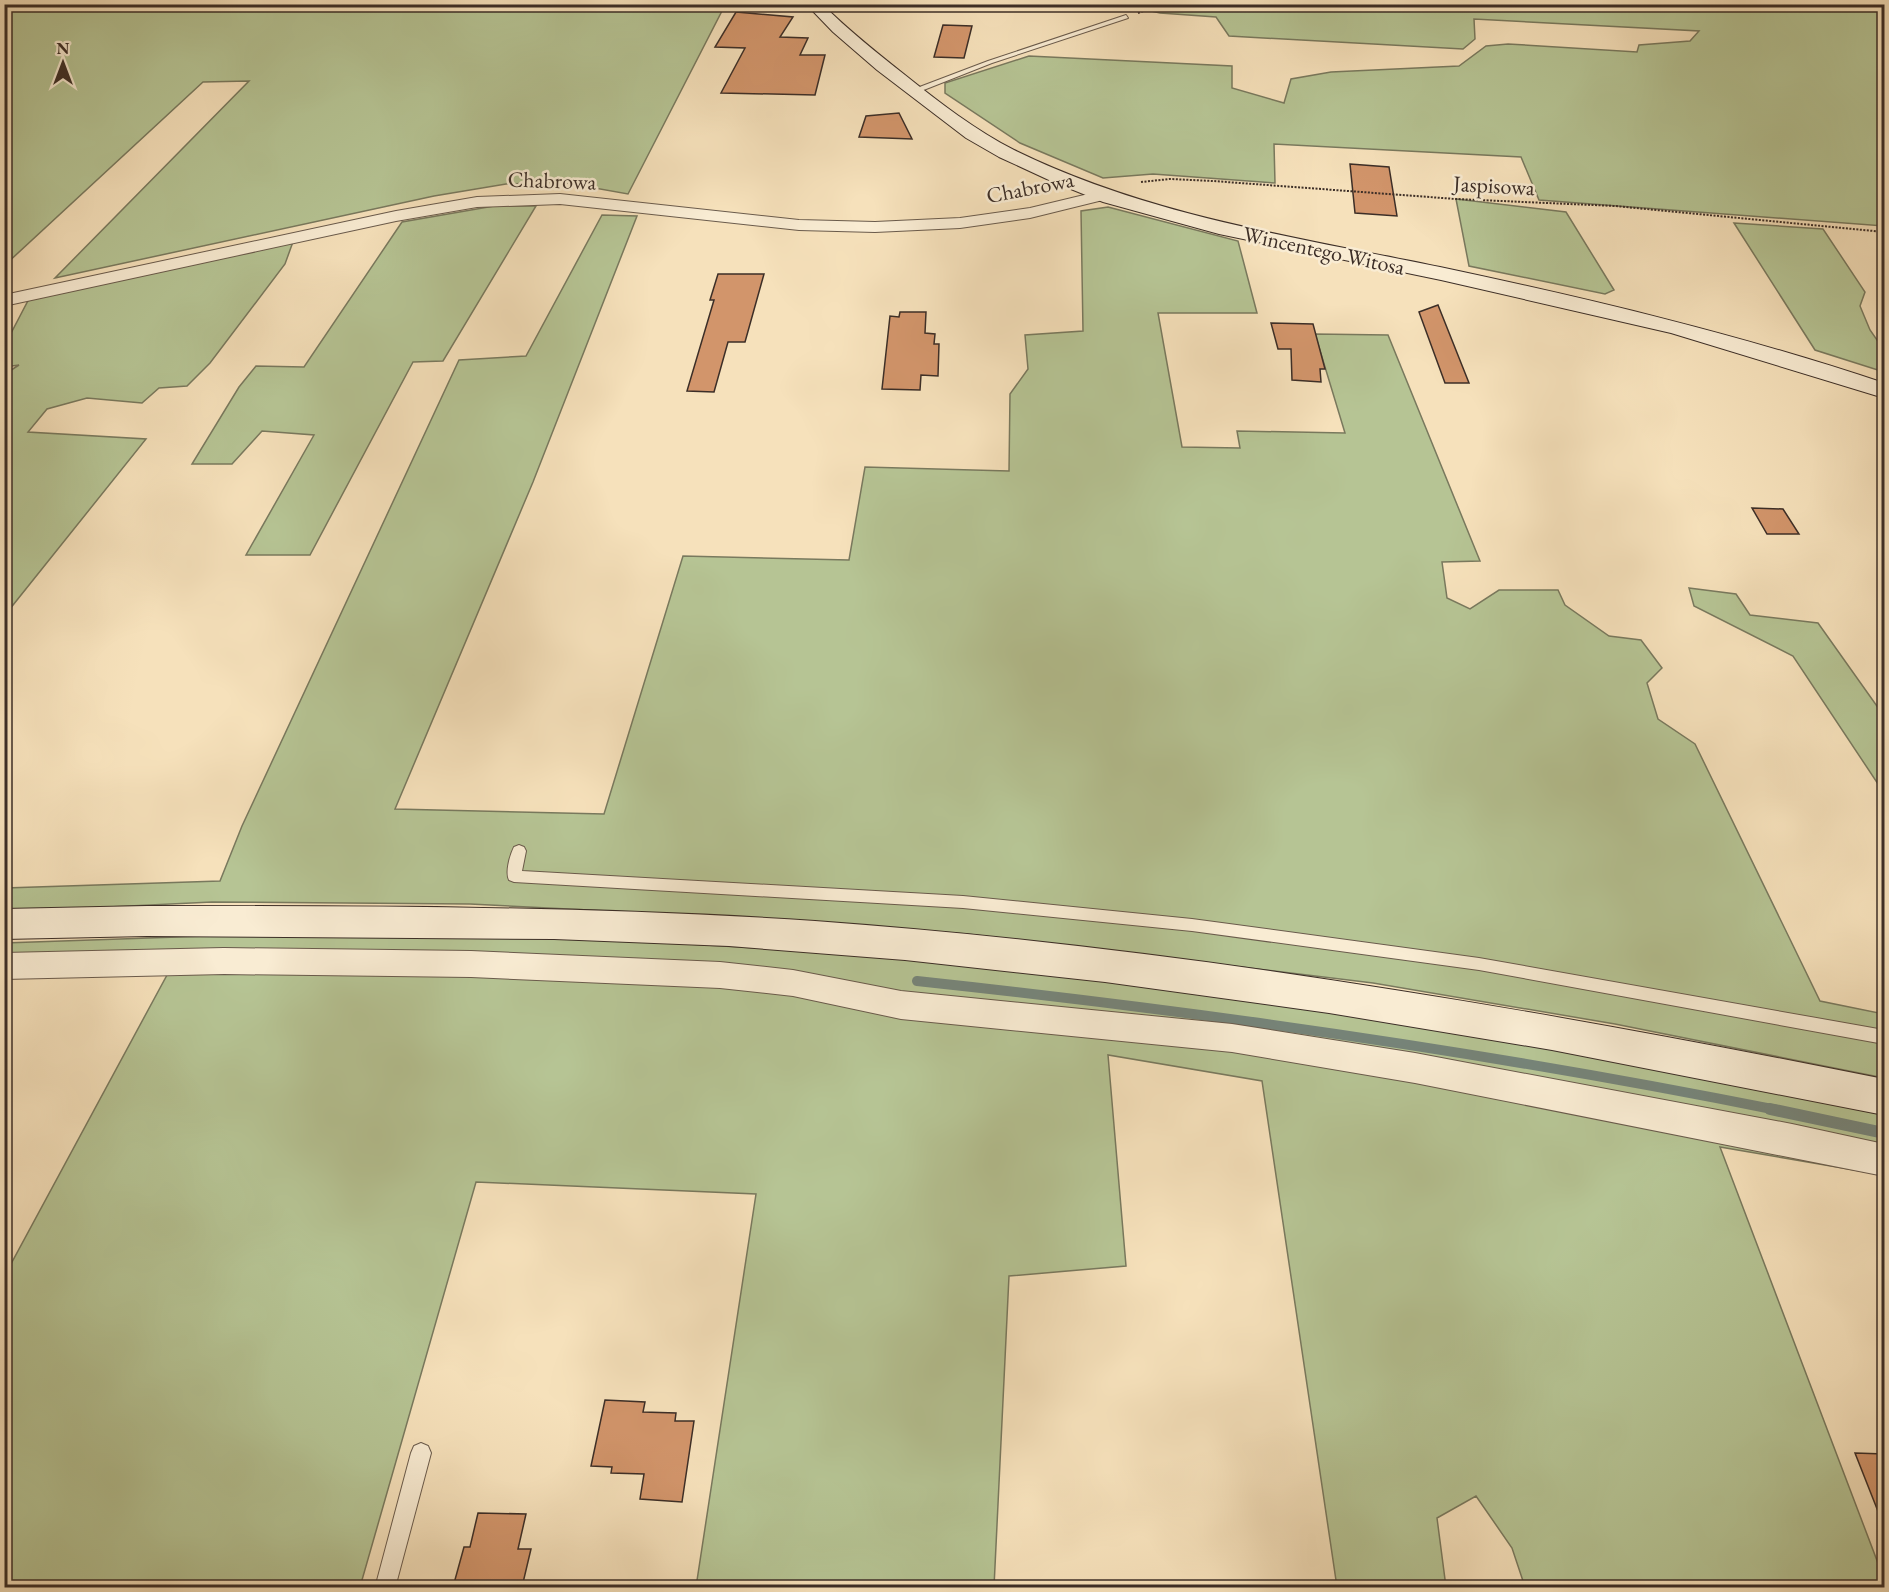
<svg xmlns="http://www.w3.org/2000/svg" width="1889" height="1592" font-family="'EB Garamond',serif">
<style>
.green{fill:#b6c494;stroke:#79795e;stroke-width:1.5}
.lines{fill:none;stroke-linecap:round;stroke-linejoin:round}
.stream-far1{stroke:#768479;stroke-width:10}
.stream{stroke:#768479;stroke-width:12}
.building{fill:#d2956b;stroke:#3c2e27;stroke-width:1.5}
.lane-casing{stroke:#6a5b4c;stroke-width:2}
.street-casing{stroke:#6a5b4c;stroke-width:2}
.secondary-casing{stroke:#3c2e27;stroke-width:2}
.path{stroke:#3c2e27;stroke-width:2;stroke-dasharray:2 1.5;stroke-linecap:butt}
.lane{fill:#f9ecd3;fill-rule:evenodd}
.street{fill:#f9ecd3;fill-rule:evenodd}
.secondary{fill:#f9ecd3;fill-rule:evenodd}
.labels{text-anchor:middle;stroke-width:5;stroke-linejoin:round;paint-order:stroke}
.far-street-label{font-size:22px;fill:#3c2e27;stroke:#f9ecd3}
</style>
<rect width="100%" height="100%" fill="#f6e1bb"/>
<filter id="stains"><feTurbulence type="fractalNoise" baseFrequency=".00333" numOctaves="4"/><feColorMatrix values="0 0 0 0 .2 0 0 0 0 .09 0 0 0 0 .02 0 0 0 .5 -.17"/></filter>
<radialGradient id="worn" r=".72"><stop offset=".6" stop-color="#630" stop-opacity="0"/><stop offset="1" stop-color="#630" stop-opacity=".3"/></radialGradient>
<!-- green -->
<path class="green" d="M5,4H725V5L628,194L561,182L506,184L434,196L55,278L249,81L203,82L5,265Z
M1125,5H1884V226L1539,200L1521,157L1274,144L1275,183L1153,174L1103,178L1020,143L945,93V83L1029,56L1232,66V88L1284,103L1291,79L1331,72L1459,66L1486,46L1508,44L1637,52L1639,45L1690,41L1699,31L1474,19L1475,39L1463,49L1229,36L1216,17L1160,13Z
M1456,199L1566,212L1614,290L1605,294L1469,266Z
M494,206H536L443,361L413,362L310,555H246L314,435L262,431L232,464H192L239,387L256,366L304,367L402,222Z
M1108,207L1238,241L1257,313H1158L1182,447L1240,448L1237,431L1345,433L1315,334L1388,335L1480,561L1442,562L1447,598L1470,609L1499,590H1558L1565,605L1609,636L1641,640L1662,668L1647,683L1658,719L1695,744L1820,1001L1884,1014V1078L1615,1024L1373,983L967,934L788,920L470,904L212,902L5,912V888L220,881L242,826L459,360L526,356L602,215L637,216L533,482L395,809L604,814L683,556L849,560L865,467L1009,471L1010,394L1028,369L1025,335L1083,331L1081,211Z
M1734,223L1823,229L1865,292L1860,306L1870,330L1884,350V372L1815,350Z
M294,239L285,264L210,363L187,386L159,388L142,403L87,398L47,409L28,432L146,439L5,615V374L19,365L5,367V340L9,337L31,295Z
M1689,588L1736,594L1750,615L1818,623L1884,716V793L1793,656L1694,606Z
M207,936H555L873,955L1158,985L1589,1053L1884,1115V1175L1720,1147L1884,1579V1587H1525L1512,1548L1476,1496L1437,1518L1446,1587H1337L1262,1081L1108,1055L1126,1266L1009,1276L994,1587H696L756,1194L476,1182L360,1587H5V1275L167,975L5,977L4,943Z"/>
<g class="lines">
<!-- stream-far1 -->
<path class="stream-far1" d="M917,981C1206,1012 1493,1053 1777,1110"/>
<!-- stream -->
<path class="stream" d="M1770,1109L1884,1133"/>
</g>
<!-- building -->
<path class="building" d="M736,12L793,17L780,37L808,38L800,55H825L815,95L721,93L745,48L715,47Z
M943,25L972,26L964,58L934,57Z
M899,113L912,139L859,137L866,116Z
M1350,164L1389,167L1397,216L1355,213Z
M718,274H764L745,342H728L714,392L687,391L714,300H710Z
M1438,305L1469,383H1445L1419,312Z
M900,312H926L925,333L935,334L934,344H939L938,376L921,375L920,390L882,389L890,316L899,317Z
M1271,323L1313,324L1325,369H1320L1321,382L1292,380L1291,349H1278Z
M1752,508L1783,509L1799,534H1767Z
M605,1400L645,1402L643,1412L676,1413L675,1421H694L682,1502L640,1499L644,1474L611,1473L612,1467L591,1466Z
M1855,1453L1884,1454V1524H1883Z
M478,1513L526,1514L518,1549H531L522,1587H453L464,1547H470Z"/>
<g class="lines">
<defs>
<path id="lane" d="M1126,15L1128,18L992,63L916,93L909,91L988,61Z
M519,845L524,847L526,851L522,871L963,896L1192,919L1479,958L1884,1030V1044L1479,970L1192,931L963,908L514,882L509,880C505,872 510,855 514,847Z
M421,1443L428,1446L431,1453L395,1588H375L411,1453L414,1446Z"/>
<path id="street" d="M1105,190L1113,195L1111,198L1030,218L960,228L875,232L799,230L560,204L477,207L396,221L4,306V295L396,211L477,197L560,194L799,220L875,222L960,218L1030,208Z
M224,948L471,951L720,962L793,970L901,991L1232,1024L1415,1053L1792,1124L1884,1144V1176L1415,1083L1232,1052L901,1019L793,996L720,988L471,977L224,974L4,979V953Z"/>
<path id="secondary" d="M806,4H822C848,30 877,53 905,75C940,103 975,130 1014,150C1148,216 1295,237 1440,267C1590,299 1738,334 1884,383V398L1671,333L1441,280L1219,234L1103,202L1051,181L999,157L966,138L877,70L833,32Z
M147,906C370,906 593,906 815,921C1174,947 1531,1008 1884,1079V1115L1552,1050L1329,1013L1105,982L905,960L729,946L554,939L147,936L4,939V909Z"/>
</defs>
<!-- lane casing -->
<use href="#lane" class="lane-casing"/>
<!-- street casing -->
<use href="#street" class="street-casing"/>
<!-- secondary casing -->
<use href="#secondary" class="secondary-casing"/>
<!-- path -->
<path class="path" d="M1138,13L1162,4
M1141,182L1170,179L1213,181L1456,199L1615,206L1884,232"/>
<!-- lane -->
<use href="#lane" class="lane"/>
<!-- street -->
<use href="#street" class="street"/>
<!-- secondary -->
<use href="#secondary" class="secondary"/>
</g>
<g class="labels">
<!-- far-street labels -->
<g class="far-street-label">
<text transform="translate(552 180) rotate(2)" y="8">Chabrowa</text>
<text transform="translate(1494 185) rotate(3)" y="8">Jaspisowa</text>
<text transform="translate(1030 187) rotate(-11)" y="8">Chabrowa</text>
<text transform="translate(1324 250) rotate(12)" y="8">Wincentego Witosa</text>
</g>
</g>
<!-- margin -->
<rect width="1889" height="1592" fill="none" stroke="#f6e1bb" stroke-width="24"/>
<rect x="6" y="6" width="1877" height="1580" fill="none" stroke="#3c2e27" stroke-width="3"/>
<rect x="12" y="12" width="1865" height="1568" fill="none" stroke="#3c2e27" stroke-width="1.5"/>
<!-- north arrow -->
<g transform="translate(63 63)" stroke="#f9ecd3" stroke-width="4.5" paint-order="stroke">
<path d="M0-4.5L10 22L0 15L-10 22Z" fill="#3c2e27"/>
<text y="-9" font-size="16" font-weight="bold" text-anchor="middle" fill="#3c2e27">N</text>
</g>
<rect width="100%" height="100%" filter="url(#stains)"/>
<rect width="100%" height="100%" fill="url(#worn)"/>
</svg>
